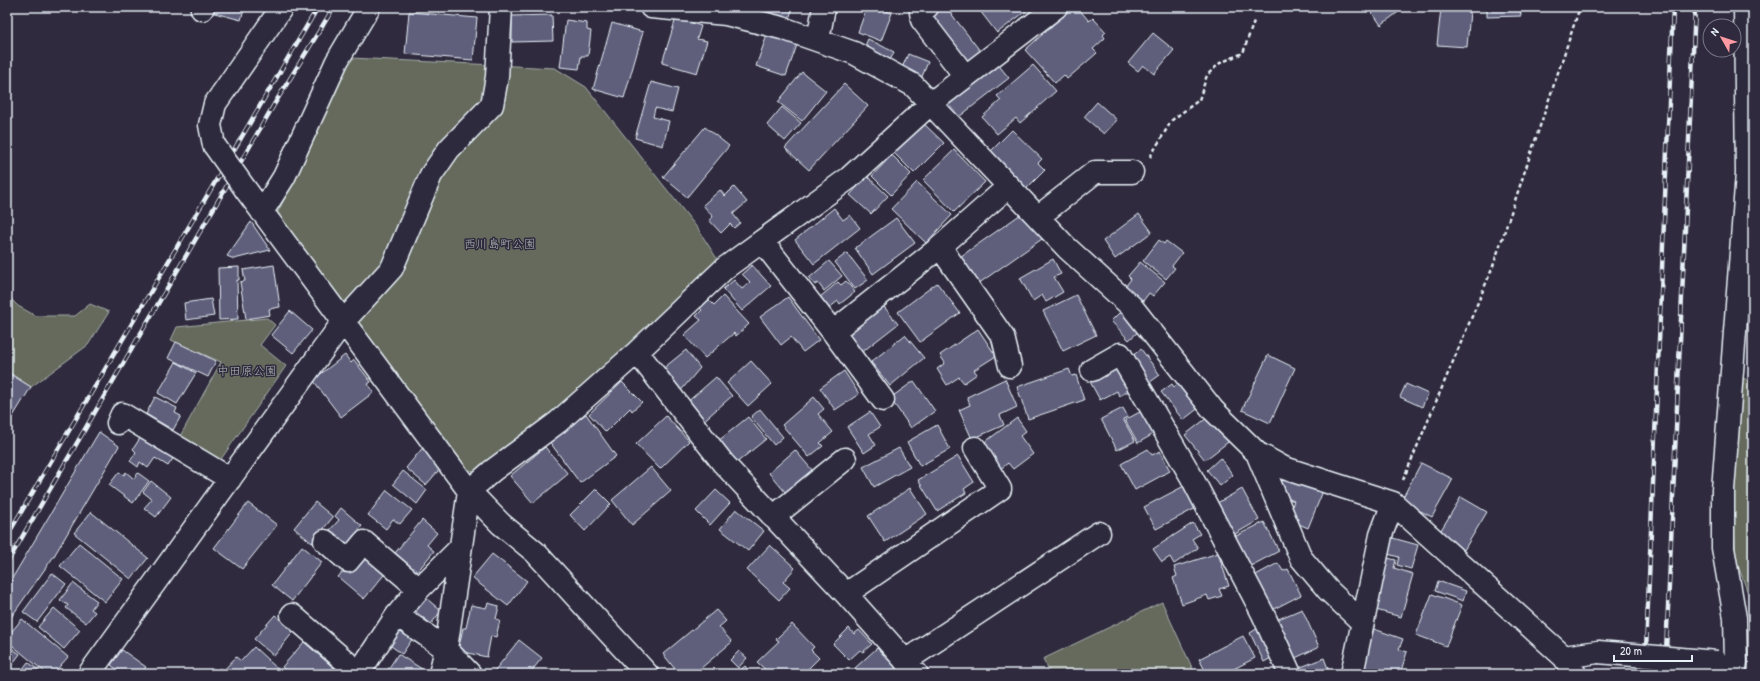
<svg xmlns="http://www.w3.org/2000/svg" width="1760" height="681" font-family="'Patrick Hand','Klee One',sans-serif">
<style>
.green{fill:#656a5d;stroke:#a6aeaa}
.building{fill:#5f5e7c;stroke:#e8f1f8}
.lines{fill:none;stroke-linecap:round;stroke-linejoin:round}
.minor-casing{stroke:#e8f1f8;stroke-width:25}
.path{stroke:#e8f1f8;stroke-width:2.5;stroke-dasharray:4 3;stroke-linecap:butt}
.minor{stroke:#2f2a3d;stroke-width:22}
.rail-casing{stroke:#e8f1f8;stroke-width:4.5}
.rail{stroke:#2f2a3d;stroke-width:3;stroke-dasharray:9;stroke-linecap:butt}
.minor-bridge-casing{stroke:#e8f1f8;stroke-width:25;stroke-linecap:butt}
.minor-bridge{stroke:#2f2a3d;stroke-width:22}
.labels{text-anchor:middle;stroke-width:3;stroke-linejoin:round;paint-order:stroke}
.park-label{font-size:12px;fill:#adb4b2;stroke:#2f2a3d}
</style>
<rect width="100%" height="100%" fill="#2f2a3d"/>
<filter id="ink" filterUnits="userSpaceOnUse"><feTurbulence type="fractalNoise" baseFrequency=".025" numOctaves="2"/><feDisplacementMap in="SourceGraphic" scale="8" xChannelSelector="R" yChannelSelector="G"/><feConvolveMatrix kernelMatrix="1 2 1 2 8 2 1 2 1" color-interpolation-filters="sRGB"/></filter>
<g filter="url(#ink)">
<!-- green -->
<path class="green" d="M351,58L555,68L586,87L698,229L721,265L554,418L475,471L463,469L275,218Z
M7,295L18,306L36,316H75L90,304L109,312L88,345L31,387L7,371Z
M267,318L275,325L260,345L286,366L219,462L178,440L221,362L171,340L177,327Z
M1742,377L1753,384V607L1736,560L1732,493Z
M1162,602L1195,674H1051L1043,659Z"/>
<!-- building -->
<path class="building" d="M208,7H245L241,20L207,11Z
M757,7H793L788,22L756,12Z
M867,7H874L892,13L881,41L858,32Z
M935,7H946L981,52L962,67L923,17Z
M977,7H1022L1026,11L997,33Z
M1073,7H1077L1089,21L1093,18L1106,32L1103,35L1105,38L1093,49L1097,53L1067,79L1064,75L1055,83L1025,50Z
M1368,7H1405L1381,25Z
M1487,7H1520L1521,16L1487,17Z
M1441,8L1470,11L1467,47L1437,45Z
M409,12L477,18L473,60L405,54Z
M552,15L553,41L512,42V16Z
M676,18L701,26L697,39L707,41L697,73L662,63Z
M566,20L587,23V30L591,31L588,56H581L579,69L560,67Z
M612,23L643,32L624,98L593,89Z
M1153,33L1174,50L1154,74L1143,65L1138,71L1128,63Z
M767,35L797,45L786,76L756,66Z
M868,39L894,52L887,67L861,55Z
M908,54L928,62L919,84L899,75Z
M996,62L1009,78L955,120L943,104Z
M1033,65L1056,91L1020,123L1016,118L997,134L982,117L1001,100L997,96Z
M802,72L826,91L802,121L778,102Z
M651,82L678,89L672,112L655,108L653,117L669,121L663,146L635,138Z
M844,84L868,106L809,170L785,148Z
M1097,102L1117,120L1104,134L1084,117Z
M782,107L801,123L785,141L767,125Z
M923,123L944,143L914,173L893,152Z
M705,127L729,146L687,197L663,177Z
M1012,130L1042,159L1038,163L1045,170L1025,190L995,160L997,157L991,151Z
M954,150L985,182L954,212L923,180Z
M892,155L911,174L891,195L872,176Z
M867,176L888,196L871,214L850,195Z
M917,182L952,215L926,243L891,209Z
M734,187L747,202L733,214L740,223L734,228L730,224L721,233L709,220L713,217L703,205L720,190L725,196Z
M834,208L843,220L850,215L860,228L814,264L795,240Z
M1024,212L1042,239L975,286L957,259Z
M1139,214L1152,232L1115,259L1103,241Z
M896,218L915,243L873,274L855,248Z
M251,222L270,250L234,259L227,256Z
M1159,240L1164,244L1166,241L1182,253L1172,266L1175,268L1166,279L1143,261Z
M847,253L868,280L855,289L835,262Z
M1053,259L1061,274L1054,277L1063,292L1046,302L1042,295L1033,301L1020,278Z
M829,261L842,276L824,291L818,283L815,285L809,278Z
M1140,262L1165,282L1153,296L1149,293L1143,301L1125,287L1131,279L1128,276Z
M274,265L280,307L269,309L270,315L246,319L240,282L245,281L243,270Z
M752,265L771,286L742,311L723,289L734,280L742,289L750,282L742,274Z
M239,267V280H237L238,319L219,320L218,268Z
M846,281L855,292L840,304L838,301L829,308L820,297L838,282L841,285Z
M937,283L960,313L920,342L898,312Z
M1076,295L1096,335L1063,351L1043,311Z
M723,296L749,324L736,336L734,333L705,358L684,335L701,320L696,316L702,310L700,308L709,300L714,305Z
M788,297L819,340L803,352L791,337L781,345L760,317Z
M211,299L214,316L186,320L184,303Z
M881,303L898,324L862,352L845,331Z
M290,311L312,330L293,353L271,335Z
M1121,311L1139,331L1129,340L1111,321Z
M978,329L996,356L974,370L977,374L964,383L959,377L947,385L937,369L945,363L940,355Z
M905,335L924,358L890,386L871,362Z
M176,342L216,361L208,377L168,358Z
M1141,349L1160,375L1146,385L1128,359Z
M686,350L700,368L678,394L660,371Z
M345,355L351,363L354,360L371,382L368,384L374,392L341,417L313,380Z
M1268,355L1295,368L1270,423L1242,410Z
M751,361L772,384L748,406L727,383Z
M176,362L196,373L177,404L158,393Z
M1116,363L1131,390L1119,396L1117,391L1100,400L1088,378Z
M1069,369L1072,376L1076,375L1084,400L1028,419L1017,387Z
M844,371L859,394L835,410L820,388Z
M7,372L31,387L7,426Z
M716,377L732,396L701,423L685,404Z
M1005,379L1017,407L1000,415L1004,425L972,439L959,410L970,405L967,397Z
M914,381L935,411L911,428L890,398Z
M622,382L642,402L632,411L630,408L606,432L589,414Z
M1181,382L1200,407L1183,420L1161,392L1172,384L1174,387Z
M1406,384L1428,394L1422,407L1400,397Z
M155,397L177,408L175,413L181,416L173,430L146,414Z
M814,397L824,409L818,414L833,432L820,443L823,446L809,457L782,425Z
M1149,407L1162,429L1138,443L1125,420Z
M1123,408L1128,417L1123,419L1135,441L1117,450L1101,419Z
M760,409L783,437L774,445L751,417Z
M870,412L880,427L869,434L876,445L864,453L847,427Z
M586,414L616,456L580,483L549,441Z
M1212,414L1232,439L1205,460L1185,435Z
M666,416L689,441L660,469L636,444Z
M748,417L766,439L735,464L717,442Z
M1017,418L1026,431L1020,436L1033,454L1013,469L1008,463L999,470L981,445Z
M937,425L950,449L920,466L907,442Z
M146,429L178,451L168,466L155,458L148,468L140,462L138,467L130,461L136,452L133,449Z
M99,432L119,446L54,556L7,623V587Z
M425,445L445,463L426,485L406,468Z
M545,447L568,474L533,503L510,476Z
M899,448L910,467L874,487L863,467Z
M1148,449L1152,455L1160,451L1170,471L1135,490L1121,464Z
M795,450L812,470L786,493L769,473Z
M958,456L974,482L964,489L966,493L937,511L918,480Z
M1220,458L1233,475L1220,486L1207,470Z
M1421,463L1453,479L1432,517L1401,501Z
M651,467L671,491L632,525L612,500Z
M403,471L427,490L417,504L393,484Z
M119,472L124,475L126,472L134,479L138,473L149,481L133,503L109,485Z
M1284,475L1323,491L1308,528L1287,519L1294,501L1277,494Z
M151,481L171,497L156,517L144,508L152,499L143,492Z
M1186,485L1198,507L1156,529L1144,507Z
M910,488L927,514L885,542L868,516Z
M596,489L611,504L585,531L570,515Z
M1242,489L1259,520L1228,538L1210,507Z
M387,490L412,510L400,524L393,519L386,529L368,515Z
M716,490L730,503L710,525L696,511Z
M1461,497L1487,512L1464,550L1438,535Z
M315,502L333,517L312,543L294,528Z
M248,503L277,525L242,569L214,548Z
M341,508L362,526L352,538L355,540L345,551L334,535L329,531L339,520L335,516Z
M736,509L764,531L748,551L720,529Z
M91,512L148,558L131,579L74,533Z
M422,520L437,533L427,545L434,551L417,572L395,553Z
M1264,522L1279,551L1245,569L1230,539Z
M1193,523L1200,534L1192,539L1198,548L1174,564L1170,557L1162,562L1153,549Z
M1389,537L1418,545L1411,569L1397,565L1399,557L1384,553Z
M79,543L123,579L105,602L60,566Z
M770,545L795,568L783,582L790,588L779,600L747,570Z
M302,546L322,562L292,601L272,585Z
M363,548L388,570L364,599L338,577Z
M1218,553L1229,586L1219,589L1222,596L1209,600L1207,595L1182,604L1173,578L1177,576L1174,567Z
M492,554L527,581L508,606L472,578Z
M1383,557L1396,560L1394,568L1413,574L1401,617L1376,610L1379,601L1372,599Z
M1278,563L1283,571L1288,569L1301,595L1270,611L1252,577Z
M52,573L66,584L37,622L23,612Z
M1438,581L1466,591L1463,601L1435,591Z
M73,583L97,601L91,609L95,612L86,623L66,608L68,605L60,600Z
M1432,594L1462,605L1446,646L1416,635Z
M426,598L441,611L431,624L415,611Z
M488,603L499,606L496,619L500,620L496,637L491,636L487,657L458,651L463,628H466L471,605L486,608Z
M54,608L80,630L64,649L38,627Z
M1302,609L1319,647L1293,659L1276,620Z
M716,610L726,621L719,627L732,642L694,674H679L663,654Z
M275,615L294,631L274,656L254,639Z
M22,619L68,657L53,674H47L7,641V637Z
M792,624L814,647L811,650L819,658L803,674H794L792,672L790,674H770L757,662L779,641L776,639Z
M1263,625L1278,654L1264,662L1250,633Z
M398,627L413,638L402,654L387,643Z
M849,628L854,634L859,630L872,644L863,652L860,650L849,660L833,644Z
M1374,629L1403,639L1399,649L1407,652L1400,674H1366L1359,672Z
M1243,636L1255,658L1228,672L1229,674H1207L1199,659Z
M519,640L542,658L529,674H492Z
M304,642L336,670L333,674H290L282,667Z
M7,645L20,654L7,671Z
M254,647L281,672L279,674H208L213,668L216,671L220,668L223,671L236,657L241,661Z
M877,648L897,669L892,674H861L855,668Z
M122,650L146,667L141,674H123L111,665Z
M739,651L747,658L738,668L730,660Z
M398,654L430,674H385Z
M1324,658L1330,674H1298L1296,669Z
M28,662L44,674H19Z
M745,666L752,674H736Z"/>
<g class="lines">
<defs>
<path id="minor" d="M651,7L726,14L782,28L854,53L913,85L1067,248L1132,307L1213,410L1257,453L1284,468L1393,503L1564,657L1575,674
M927,7L921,12L922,20L965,76
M202,9L203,7
M818,40L824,7
M214,145L210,125L215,104L282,7
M246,190L469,491L501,524L535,552L647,674
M262,212L284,177L337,61L369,7
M1038,217L1095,172H1132
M762,241L833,332L883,400
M940,247L1003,337L1010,366
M833,332L940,247L1009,186
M637,352L723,463L846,594L1000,489L975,448
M1092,370L1120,354L1191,476L1263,614L1290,674
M118,423L122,414L230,479
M1257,453L1301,558L1328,590L1363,623
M773,517L845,459
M325,541L348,561L364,542L419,589
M846,594L917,674
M292,615L359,673
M397,615L446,649L470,674
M1564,657L1598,652
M905,661L1099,533
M89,674L343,322L392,268L431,175L449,149L492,105L497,77L501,7
M358,674L397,615L419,589L460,548
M440,674L446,649L469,491L492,471L558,422L637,352L725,268L849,178L930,104L1056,7
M1352,674L1381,535L1393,503
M1734,674L1736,662L1735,618L1723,548V490L1747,173L1745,7"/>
</defs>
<!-- minor casing -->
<use href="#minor" class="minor-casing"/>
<!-- path -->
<path class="path" d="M1150,157L1172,120L1199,100L1207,75L1220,63L1243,53L1254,21
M1403,480L1492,269L1580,7"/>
<!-- minor -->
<use href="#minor" class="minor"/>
<defs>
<path id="rail" d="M7,536L318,7
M7,563L275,103L334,7
M1645,674L1673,7
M1665,674L1695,7"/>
</defs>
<!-- rail casing -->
<use href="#rail" class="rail-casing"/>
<!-- rail -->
<use href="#rail" class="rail"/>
<defs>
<path id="minor-bridge" d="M214,145L246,190
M1598,652L1717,662"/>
</defs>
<!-- minor-bridge casing -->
<use href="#minor-bridge" class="minor-bridge-casing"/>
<!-- minor-bridge -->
<use href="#minor-bridge" class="minor-bridge"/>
</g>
</g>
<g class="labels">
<!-- park labels -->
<g class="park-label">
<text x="500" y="248">西川島町公園</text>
<text x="247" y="375">中田原公園</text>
</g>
</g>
<!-- margin -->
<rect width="1760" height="681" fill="none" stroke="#2f2a3d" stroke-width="24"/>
<rect x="12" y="12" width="1736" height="657" fill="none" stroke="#e8f1f8" stroke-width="1.5" filter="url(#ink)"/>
<!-- north arrow -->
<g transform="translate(1722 38) rotate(309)"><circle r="19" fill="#2f2a3d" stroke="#797a88"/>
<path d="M0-3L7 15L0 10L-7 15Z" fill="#ff9aa2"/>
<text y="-6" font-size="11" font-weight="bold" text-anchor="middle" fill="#e8f1f8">N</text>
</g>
<!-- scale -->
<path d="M1614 655v6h78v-6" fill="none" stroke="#e8f1f8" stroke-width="2"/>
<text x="1620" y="655" font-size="12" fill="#e8f1f8" stroke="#2f2a3d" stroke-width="3" paint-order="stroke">20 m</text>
</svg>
